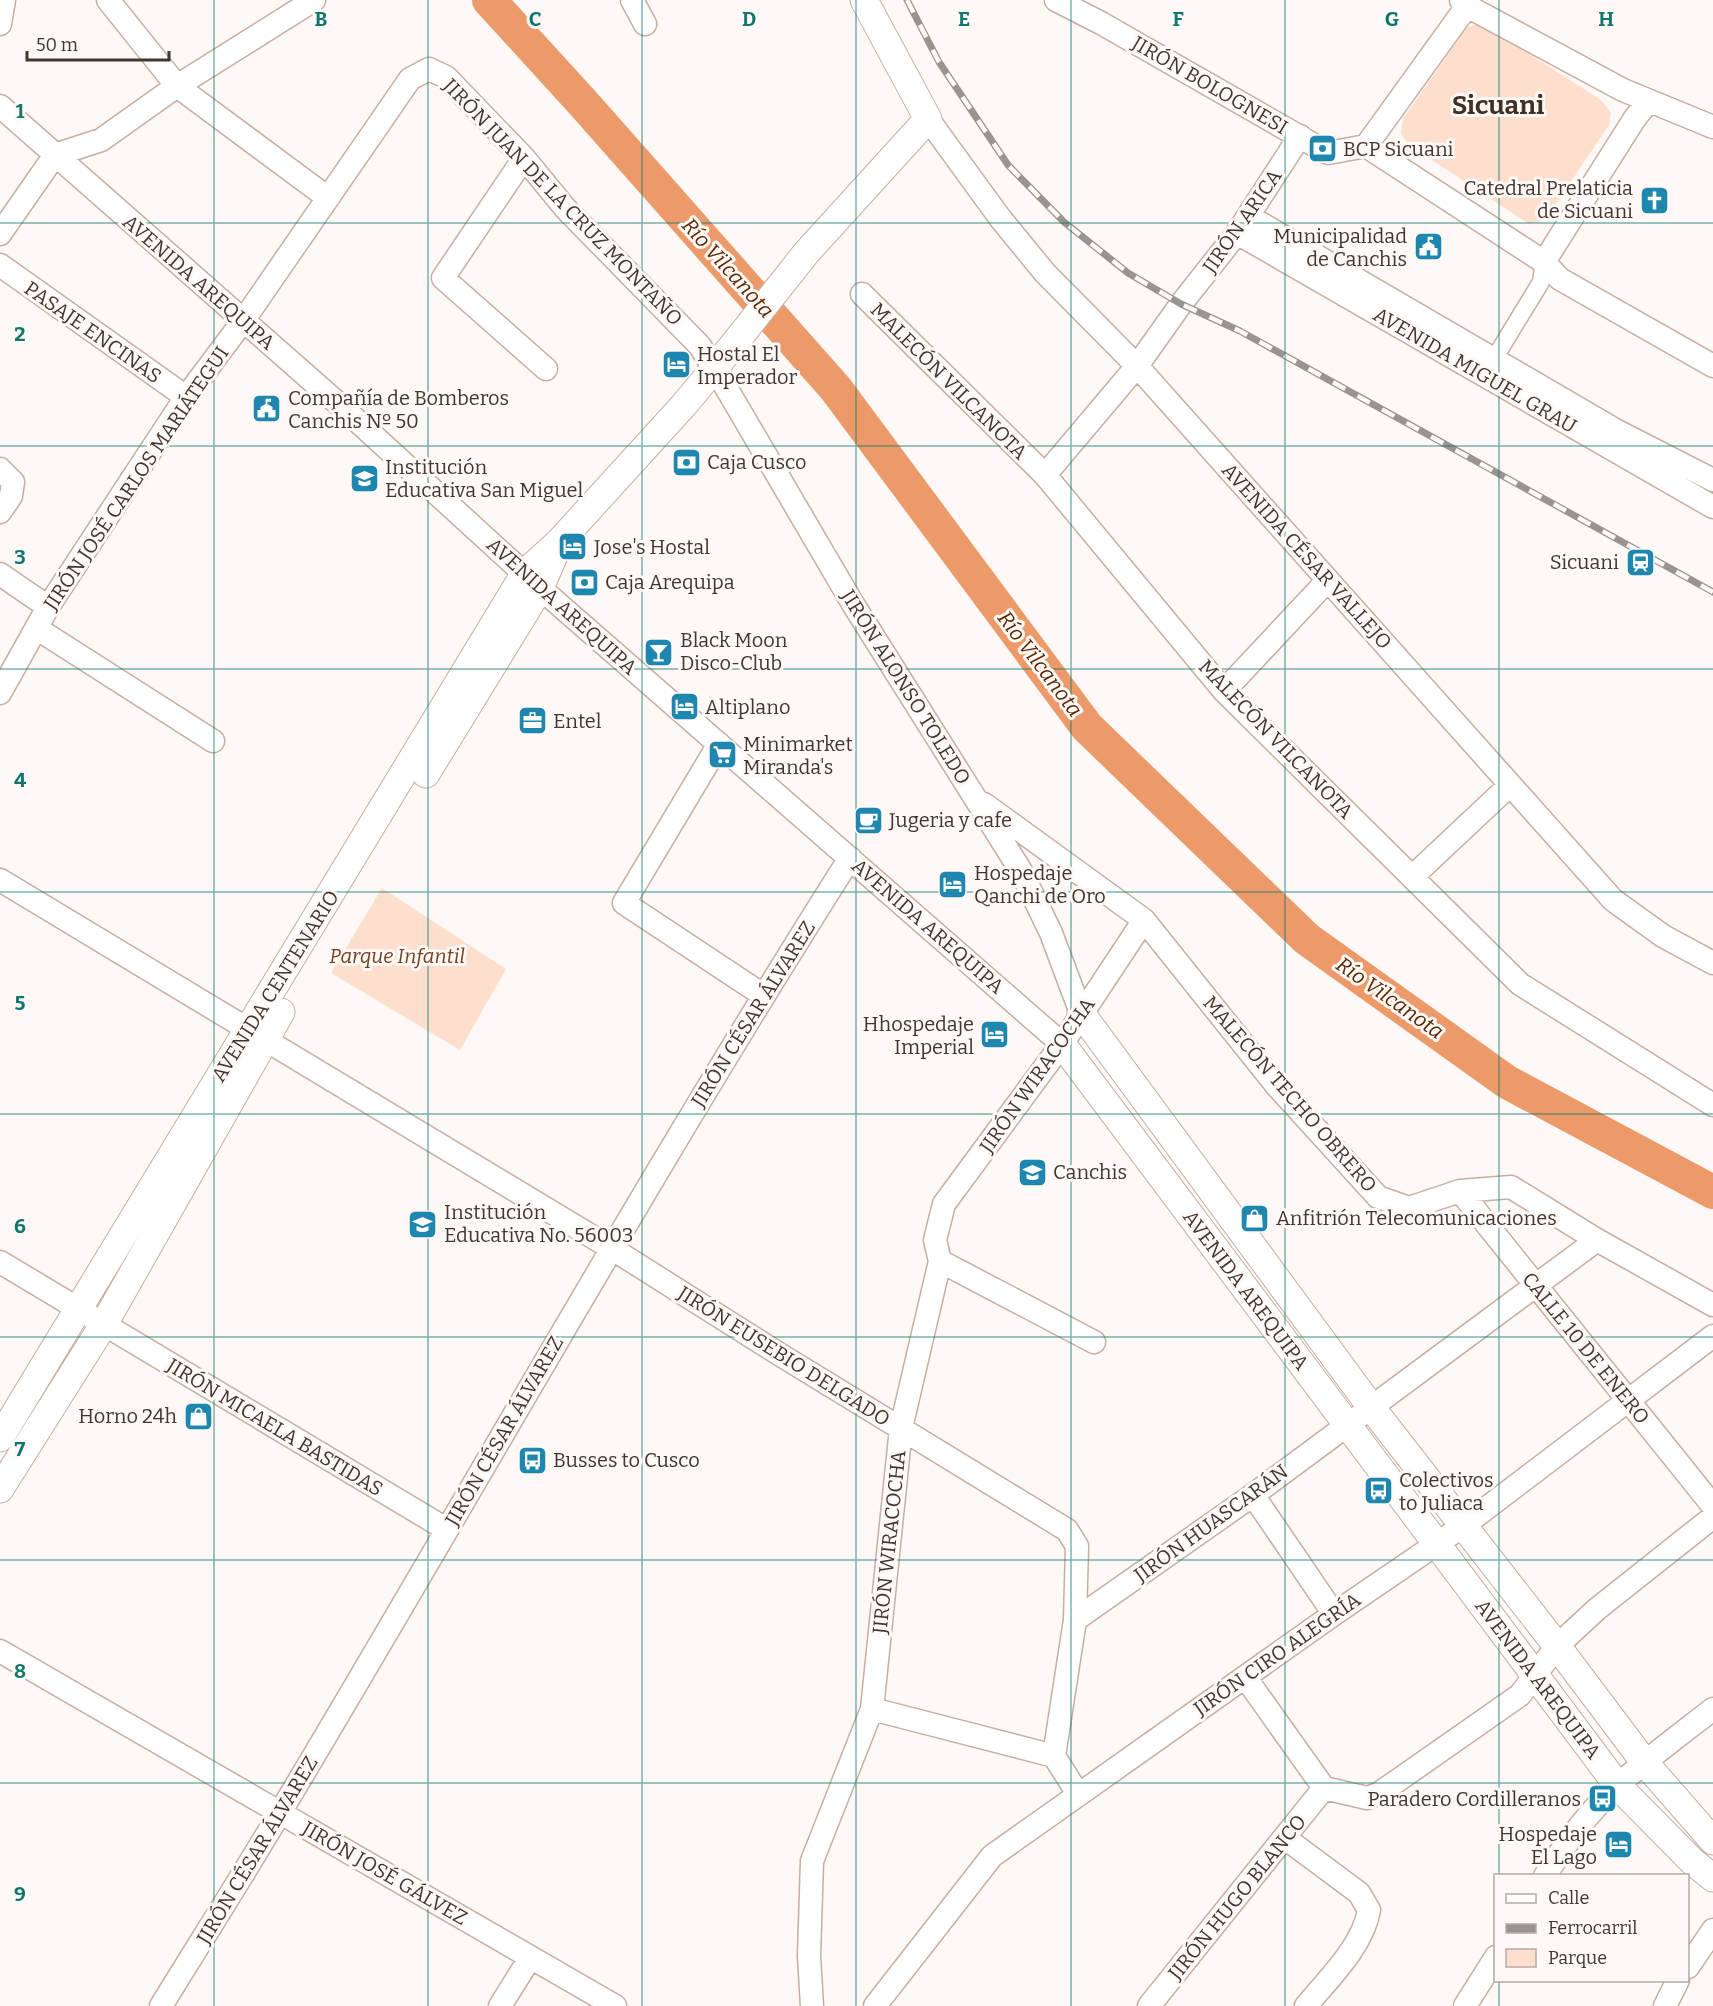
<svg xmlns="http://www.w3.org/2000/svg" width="1713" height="2006" font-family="Bitter,serif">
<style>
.green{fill:#fedecd}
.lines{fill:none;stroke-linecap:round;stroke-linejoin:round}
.river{stroke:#ec9a6a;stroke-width:34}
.pedestrian-casing{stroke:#c6aea2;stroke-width:19}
.minor-casing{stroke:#c6aea2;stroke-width:25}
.tertiary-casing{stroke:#c6aea2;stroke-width:29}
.pedestrian{stroke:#fff;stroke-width:16}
.minor{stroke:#fff;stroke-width:22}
.tertiary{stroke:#fff;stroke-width:27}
.rail-casing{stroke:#9a938f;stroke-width:7}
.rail{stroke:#fef9f6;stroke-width:4.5;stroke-dasharray:14;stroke-linecap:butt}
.grid{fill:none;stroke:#0f766e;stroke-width:1.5;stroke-opacity:0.55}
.labels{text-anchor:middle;stroke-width:6;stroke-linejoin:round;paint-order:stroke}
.street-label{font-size:20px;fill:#413732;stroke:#fef9f6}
.poi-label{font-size:20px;fill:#413732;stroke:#fef9f6;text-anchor:start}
.park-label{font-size:20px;font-style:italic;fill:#75401e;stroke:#fef9f6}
.water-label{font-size:21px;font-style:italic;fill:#5b2802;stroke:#fef9f6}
.district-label{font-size:26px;font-weight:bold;fill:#423025;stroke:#fef9f6}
.grid-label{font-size:20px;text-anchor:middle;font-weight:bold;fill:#0f766e;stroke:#fef9f6;stroke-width:6;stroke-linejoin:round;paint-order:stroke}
</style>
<rect width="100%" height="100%" fill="#fef9f6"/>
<!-- green -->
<path class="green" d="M1477,24L1489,28L1601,100L1611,113L1609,125L1548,216L1539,222L1529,224L1409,145L1401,134L1403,119L1466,28Z
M382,888L506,969L460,1050L331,973Z"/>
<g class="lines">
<!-- river -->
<path class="river" d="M489,0L583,103L836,389L1087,727L1307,939L1507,1082L1713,1192"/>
<defs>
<path id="pedestrian" d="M1494,359L1541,282L1544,262"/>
<path id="minor" d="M108,0L177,86L328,198
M632,0L645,24
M1056,0L1101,23L1328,153L1366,146
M1461,0L1467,6L1623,90L1713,127
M0,24L4,0
M0,106L342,407L540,588L1062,1044
M928,119L1000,218L1045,273L1137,366L1613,900L1663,936L1713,963
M1366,146L1544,262L1560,279L1713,366
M1366,146L1467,6
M524,158L443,278L546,369
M1248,216L1617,431L1713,480
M1237,233L1713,507
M0,234L55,155L101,140L177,86L314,0
M1544,262L1635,118L1649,101
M0,265L186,397
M862,294L1045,475L1224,691L1520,984L1713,1105
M0,469L13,482L11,496L0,512
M1045,475L1137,366L1181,304L1237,233L1300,136
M0,574L48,607
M36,628L213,741
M1224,691L1328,580
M0,693L48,607L186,397L243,321L410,79L429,69L446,77L524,158L566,209L700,346L724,384L853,604L1021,871L1051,933L1081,1013
M719,744L624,903L763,995
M984,804L1144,920L1276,1085L1378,1197L1409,1208L1460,1191L1511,1187L1597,1240L1713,1305
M1412,877L1510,785
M0,880L611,1248L779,1354L1067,1530L1077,1546L1075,1620L1054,1756L1078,1794
M1460,1191L1713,1506
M940,1261L1094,1342
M0,1262L446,1529
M1253,1495L1334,1614
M1075,1620L1253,1495L1597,1240
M0,1651L615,2006
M1245,1677L1324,1788
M872,1709L1054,1756
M1324,1788L1367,1798L1378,1794L1397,1781L1520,1695L1557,1646L1597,1609L1713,1517
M1285,1838L1359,1893L1369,1910C1363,1946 1329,1978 1306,2006
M1545,1876C1566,1842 1589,1811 1618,1785C1648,1758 1681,1734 1713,1709
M1688,1967L1713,1930
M161,2006C201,1941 242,1877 281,1811C471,1494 651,1171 850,858
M500,2006L530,1958
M812,2006L809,1956L812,1861L872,1709L901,1428L940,1261L935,1240L944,1204L1062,1044L1144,920
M875,2006L992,1856L1334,1614L1463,1526L1713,1336
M1149,2006L1324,1788
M1465,2006L1496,1957
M1665,2006L1678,1980"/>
<path id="tertiary" d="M426,774L540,588L556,551
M1081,1013L1371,1407L1557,1646L1645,1763L1713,1841
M1062,1044L1618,1786L1692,1861L1713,1878
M0,1438L525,573L559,542L683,406L714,369L807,252L928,119L864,0
M0,1489L104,1324L281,1012"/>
</defs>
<!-- pedestrian casing -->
<use href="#pedestrian" class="pedestrian-casing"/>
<!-- minor casing -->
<use href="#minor" class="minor-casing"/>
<!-- tertiary casing -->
<use href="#tertiary" class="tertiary-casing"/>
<!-- pedestrian -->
<use href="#pedestrian" class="pedestrian"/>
<!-- minor -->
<use href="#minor" class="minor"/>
<!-- tertiary -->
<use href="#tertiary" class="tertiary"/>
<defs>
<path id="rail" d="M907,0L939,62L1008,165L1064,222L1128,273L1181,304L1240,331L1713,592"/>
</defs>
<!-- rail casing -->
<use href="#rail" class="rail-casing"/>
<!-- rail -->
<use href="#rail" class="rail"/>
</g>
<!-- grid -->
<path class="grid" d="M214,0V2006M428,0V2006M642,0V2006M856,0V2006M1071,0V2006M1285,0V2006M1499,0V1876M0,223H1713M0,446H1713M0,669H1713M0,892H1713M0,1114H1713M0,1337H1713M0,1560H1713M0,1783H1713M1499,1980V2006"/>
<!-- icons -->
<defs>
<symbol id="bank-square" viewBox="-11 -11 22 22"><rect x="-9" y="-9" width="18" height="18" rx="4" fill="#1e87af" stroke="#fef9f6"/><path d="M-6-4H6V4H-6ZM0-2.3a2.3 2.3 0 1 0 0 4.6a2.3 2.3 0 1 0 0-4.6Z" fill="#fff"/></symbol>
<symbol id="church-square" viewBox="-11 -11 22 22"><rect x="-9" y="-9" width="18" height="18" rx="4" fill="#1e87af" stroke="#fef9f6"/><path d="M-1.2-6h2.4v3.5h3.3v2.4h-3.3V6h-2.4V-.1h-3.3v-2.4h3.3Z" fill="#fff"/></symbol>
<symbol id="civic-square" viewBox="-11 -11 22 22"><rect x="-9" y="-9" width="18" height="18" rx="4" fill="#1e87af" stroke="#fef9f6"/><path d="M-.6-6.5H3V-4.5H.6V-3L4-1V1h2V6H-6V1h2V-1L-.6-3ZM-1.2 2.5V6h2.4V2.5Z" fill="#fff"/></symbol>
<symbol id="hotel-square" viewBox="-11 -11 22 22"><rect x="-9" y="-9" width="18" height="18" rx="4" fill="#1e87af" stroke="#fef9f6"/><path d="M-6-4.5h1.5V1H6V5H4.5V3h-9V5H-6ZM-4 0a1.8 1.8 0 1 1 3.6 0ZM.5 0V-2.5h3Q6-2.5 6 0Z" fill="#fff"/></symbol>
<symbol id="school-square" viewBox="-11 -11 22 22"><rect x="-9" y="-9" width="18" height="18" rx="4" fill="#1e87af" stroke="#fef9f6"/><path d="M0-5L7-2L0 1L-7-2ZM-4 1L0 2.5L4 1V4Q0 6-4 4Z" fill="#fff"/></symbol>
<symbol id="station-square" viewBox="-11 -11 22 22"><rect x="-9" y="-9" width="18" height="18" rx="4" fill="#1e87af" stroke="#fef9f6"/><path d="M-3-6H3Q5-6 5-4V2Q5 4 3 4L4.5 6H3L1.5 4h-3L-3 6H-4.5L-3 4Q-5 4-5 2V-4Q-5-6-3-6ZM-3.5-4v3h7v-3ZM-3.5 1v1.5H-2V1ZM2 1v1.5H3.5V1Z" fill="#fff"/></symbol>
<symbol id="bar-square" viewBox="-11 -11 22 22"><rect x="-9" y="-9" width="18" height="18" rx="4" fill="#1e87af" stroke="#fef9f6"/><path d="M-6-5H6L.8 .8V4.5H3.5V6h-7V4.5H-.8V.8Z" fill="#fff"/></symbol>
<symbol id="office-square" viewBox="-11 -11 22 22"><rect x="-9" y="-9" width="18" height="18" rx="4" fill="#1e87af" stroke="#fef9f6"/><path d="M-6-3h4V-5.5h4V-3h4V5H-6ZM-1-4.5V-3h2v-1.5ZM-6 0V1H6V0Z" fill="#fff"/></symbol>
<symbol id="supermarket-square" viewBox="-11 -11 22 22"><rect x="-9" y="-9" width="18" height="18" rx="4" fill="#1e87af" stroke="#fef9f6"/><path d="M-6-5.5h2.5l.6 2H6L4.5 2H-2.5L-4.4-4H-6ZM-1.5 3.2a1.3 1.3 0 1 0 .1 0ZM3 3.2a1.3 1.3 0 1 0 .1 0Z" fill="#fff"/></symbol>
<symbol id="cafe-square" viewBox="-11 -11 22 22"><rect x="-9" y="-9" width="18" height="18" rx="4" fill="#1e87af" stroke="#fef9f6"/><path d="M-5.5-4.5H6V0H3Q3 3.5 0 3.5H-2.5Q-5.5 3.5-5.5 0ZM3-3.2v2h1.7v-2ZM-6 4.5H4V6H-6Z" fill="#fff"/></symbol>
<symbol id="shop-square" viewBox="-11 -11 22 22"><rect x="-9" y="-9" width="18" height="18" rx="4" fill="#1e87af" stroke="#fef9f6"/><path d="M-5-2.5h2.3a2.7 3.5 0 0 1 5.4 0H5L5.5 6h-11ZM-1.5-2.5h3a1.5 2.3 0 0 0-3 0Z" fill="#fff"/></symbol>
<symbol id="bus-square" viewBox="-11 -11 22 22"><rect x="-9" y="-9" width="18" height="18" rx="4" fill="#1e87af" stroke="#fef9f6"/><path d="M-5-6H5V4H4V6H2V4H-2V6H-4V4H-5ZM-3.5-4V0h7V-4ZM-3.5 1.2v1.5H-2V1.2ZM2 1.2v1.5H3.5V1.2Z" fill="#fff"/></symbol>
</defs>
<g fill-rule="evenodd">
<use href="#bank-square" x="1306" y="132" width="33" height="33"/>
<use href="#church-square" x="1638" y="184" width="33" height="33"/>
<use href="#civic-square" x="1412" y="230" width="33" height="33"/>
<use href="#hotel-square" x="660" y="348" width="33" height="33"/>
<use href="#civic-square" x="250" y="392" width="33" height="33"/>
<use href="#bank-square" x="670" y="446" width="33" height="33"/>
<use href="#school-square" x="348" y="462" width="33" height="33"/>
<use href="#hotel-square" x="556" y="530" width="33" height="33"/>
<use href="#station-square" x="1624" y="546" width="33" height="33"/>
<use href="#bank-square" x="568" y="566" width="33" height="33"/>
<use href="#bar-square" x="642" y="636" width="33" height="33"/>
<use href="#hotel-square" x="668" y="690" width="33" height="33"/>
<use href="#office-square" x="516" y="704" width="33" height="33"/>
<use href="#supermarket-square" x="706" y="738" width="33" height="33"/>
<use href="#cafe-square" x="852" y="804" width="33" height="33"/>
<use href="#hotel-square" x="936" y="868" width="33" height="33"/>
<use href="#hotel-square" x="978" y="1018" width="33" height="33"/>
<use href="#school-square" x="1016" y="1156" width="33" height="33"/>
<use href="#shop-square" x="1238" y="1202" width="33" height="33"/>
<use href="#school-square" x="406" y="1208" width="33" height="33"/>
<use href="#shop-square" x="182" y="1400" width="33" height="33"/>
<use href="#bus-square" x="516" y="1444" width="33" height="33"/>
<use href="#bus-square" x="1362" y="1474" width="33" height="33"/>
<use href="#bus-square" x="1586" y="1782" width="33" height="33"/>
<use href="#hotel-square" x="1602" y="1828" width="33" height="33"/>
</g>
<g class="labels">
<!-- street labels -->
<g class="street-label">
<text transform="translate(1210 85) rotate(30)" y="7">JIRÓN BOLOGNESI</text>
<text transform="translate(563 202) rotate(46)" y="7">JIRÓN JUAN DE LA CRUZ MONTAÑO</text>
<text transform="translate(1242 221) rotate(-55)" y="7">JIRÓN ARICA</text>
<text transform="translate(199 282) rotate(41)" y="7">AVENIDA AREQUIPA</text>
<text transform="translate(93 332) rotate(35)" y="7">PASAJE ENCINAS</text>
<text transform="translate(1475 370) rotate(30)" y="7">AVENIDA MIGUEL GRAU</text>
<text transform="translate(949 381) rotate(45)" y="7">MALECÓN VILCANOTA</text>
<text transform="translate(136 478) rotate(-56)" y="7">JIRÓN JOSÉ CARLOS MARIÁTEGUI</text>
<text transform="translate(1307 556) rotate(48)" y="7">AVENIDA CÉSAR VALLEJO</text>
<text transform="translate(562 606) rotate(42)" y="7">AVENIDA AREQUIPA</text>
<text transform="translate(906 687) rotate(58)" y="7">JIRÓN ALONSO TOLEDO</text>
<text transform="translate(1276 739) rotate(46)" y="7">MALECÓN VILCANOTA</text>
<text transform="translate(928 926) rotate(41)" y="7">AVENIDA AREQUIPA</text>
<text transform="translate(275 986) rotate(-58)" y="7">AVENIDA CENTENARIO</text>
<text transform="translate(753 1014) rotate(-58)" y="7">JIRÓN CÉSAR ÁLVAREZ</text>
<text transform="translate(1037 1075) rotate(-55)" y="7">JIRÓN WIRACOCHA</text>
<text transform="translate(1290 1094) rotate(49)" y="7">MALECÓN TECHO OBRERO</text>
<text transform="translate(1246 1290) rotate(53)" y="7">AVENIDA AREQUIPA</text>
<text transform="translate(1586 1348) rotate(51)" y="7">CALLE 10 DE ENERO</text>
<text transform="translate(784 1356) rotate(32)" y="7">JIRÓN EUSEBIO DELGADO</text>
<text transform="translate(275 1427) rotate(31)" y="7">JIRÓN MICAELA BASTIDAS</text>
<text transform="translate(504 1431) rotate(-60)" y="7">JIRÓN CÉSAR ÁLVAREZ</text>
<text transform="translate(1211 1523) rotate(-36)" y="7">JIRÓN HUASCARÁN</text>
<text transform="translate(889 1542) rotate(-84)" y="7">JIRÓN WIRACOCHA</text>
<text transform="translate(1277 1654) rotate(-35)" y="7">JIRÓN CIRO ALEGRÍA</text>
<text transform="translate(1538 1679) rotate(53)" y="7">AVENIDA AREQUIPA</text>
<text transform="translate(257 1850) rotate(-59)" y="7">JIRÓN CÉSAR ÁLVAREZ</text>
<text transform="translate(385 1873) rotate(30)" y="7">JIRÓN JOSÉ GÁLVEZ</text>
<text transform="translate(1237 1897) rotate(-51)" y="7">JIRÓN HUGO BLANCO</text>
</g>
<!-- poi labels -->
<g class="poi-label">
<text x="1343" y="156">BCP Sicuani</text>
<text x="1633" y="195" text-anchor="end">Catedral Prelaticia<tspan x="1633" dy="23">de Sicuani</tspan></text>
<text x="1407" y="243" text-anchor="end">Municipalidad<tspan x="1407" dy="23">de Canchis</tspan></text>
<text x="697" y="361">Hostal El<tspan x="697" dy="23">Imperador</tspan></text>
<text x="288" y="405">Compañía de Bomberos<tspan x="288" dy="23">Canchis Nº 50</tspan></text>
<text x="707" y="469">Caja Cusco</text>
<text x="385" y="474">Institución<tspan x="385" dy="23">Educativa San Miguel</tspan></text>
<text x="594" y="554">Jose's Hostal</text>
<text x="1619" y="569" text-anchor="end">Sicuani</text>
<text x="605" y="589">Caja Arequipa</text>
<text x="680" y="647">Black Moon<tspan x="680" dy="23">Disco-Club</tspan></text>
<text x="705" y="714">Altiplano</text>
<text x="553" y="728">Entel</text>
<text x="743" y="751">Minimarket<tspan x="743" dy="23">Miranda's</tspan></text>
<text x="889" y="827">Jugeria y cafe</text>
<text x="974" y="880">Hospedaje<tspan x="974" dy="23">Qanchi de Oro</tspan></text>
<text x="974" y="1031" text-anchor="end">Hhospedaje<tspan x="974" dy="23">Imperial</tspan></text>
<text x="1053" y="1179">Canchis</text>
<text x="444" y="1219">Institución<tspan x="444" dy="23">Educativa No. 56003</tspan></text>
<text x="1276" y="1225">Anfitrión Telecomunicaciones</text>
<text x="177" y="1423" text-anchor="end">Horno 24h</text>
<text x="553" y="1467">Busses to Cusco</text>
<text x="1399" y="1487">Colectivos<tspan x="1399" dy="23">to Juliaca</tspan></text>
<text x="1581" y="1806" text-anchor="end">Paradero Cordilleranos</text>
<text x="1597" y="1841" text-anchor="end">Hospedaje<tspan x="1597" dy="23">El Lago</tspan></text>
</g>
<!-- park labels -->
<g class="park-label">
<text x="397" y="963">Parque Infantil</text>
</g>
<!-- water labels -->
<g class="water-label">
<text transform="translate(728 268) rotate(48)" y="7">Río Vilcanota</text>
<text transform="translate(1040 664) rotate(53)" y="7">Río Vilcanota</text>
<text transform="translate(1390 998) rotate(35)" y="7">Río Vilcanota</text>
</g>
<!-- district labels -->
<g class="district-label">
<text x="1498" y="114">Sicuani</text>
</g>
</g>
<g class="grid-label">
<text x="321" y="26">B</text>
<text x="535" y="26">C</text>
<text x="749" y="26">D</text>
<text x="964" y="26">E</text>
<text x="1178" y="26">F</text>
<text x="1392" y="26">G</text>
<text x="1606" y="26">H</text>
<text x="20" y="118">1</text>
<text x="20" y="341">2</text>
<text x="20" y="564">3</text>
<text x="20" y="787">4</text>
<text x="20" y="1010">5</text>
<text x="20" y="1233">6</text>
<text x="20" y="1456">7</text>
<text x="20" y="1678">8</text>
<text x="20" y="1901">9</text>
</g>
<!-- legend -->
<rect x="1494" y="1874" width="195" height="108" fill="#fef9f6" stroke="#b2aba8" stroke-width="1.5"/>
<rect x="1506" y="1894" width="30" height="9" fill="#ffffff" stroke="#b2aba8" stroke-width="1.5"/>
<text x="1548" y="1904" font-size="18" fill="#413732">Calle</text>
<rect x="1506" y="1924" width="30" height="9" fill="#9a938f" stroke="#b2aba8" stroke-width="1.5"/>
<text x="1548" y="1934" font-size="18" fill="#413732">Ferrocarril</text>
<rect x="1506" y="1949" width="30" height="18" fill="#fedecd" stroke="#b2aba8" stroke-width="1.5"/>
<text x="1548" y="1964" font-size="18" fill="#413732">Parque</text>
<!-- scale -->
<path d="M27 51v9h142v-9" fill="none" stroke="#413732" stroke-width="3"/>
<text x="36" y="51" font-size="18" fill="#413732" stroke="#fef9f6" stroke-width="4.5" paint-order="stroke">50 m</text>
</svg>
